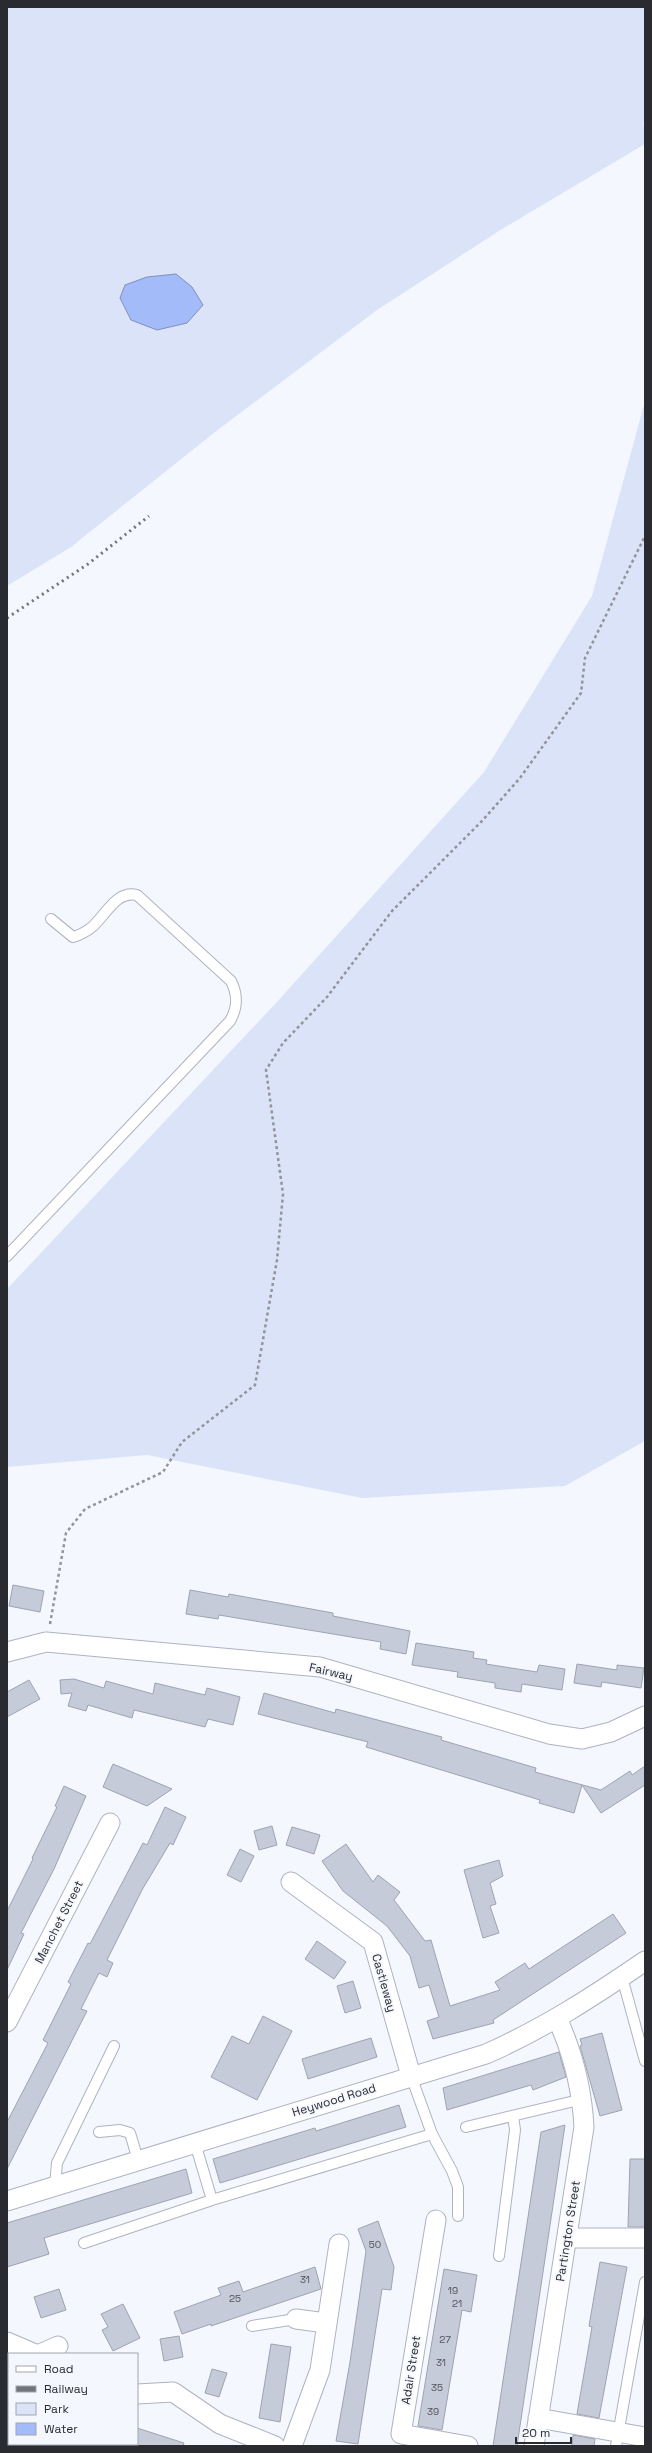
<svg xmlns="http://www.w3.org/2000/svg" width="652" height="2453" font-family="'Space Grotesk',sans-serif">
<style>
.green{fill:#dbe3f9}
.water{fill:#a3bbf9;stroke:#7e90bd}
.building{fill:#c5cbd9;stroke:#9da3b1}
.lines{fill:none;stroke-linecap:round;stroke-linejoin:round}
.service-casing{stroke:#aeb3c2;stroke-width:12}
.minor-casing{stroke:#aeb3c2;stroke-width:21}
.path{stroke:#92949a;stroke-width:2.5;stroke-dasharray:3 3;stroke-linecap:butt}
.service{stroke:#fff;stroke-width:10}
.minor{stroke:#fff;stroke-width:19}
.rail{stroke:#717479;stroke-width:3;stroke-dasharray:2 4;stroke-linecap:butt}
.labels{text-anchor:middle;stroke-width:3.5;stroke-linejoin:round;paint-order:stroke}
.number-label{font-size:10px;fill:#50535a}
.street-label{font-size:12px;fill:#292b30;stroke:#f4f7fd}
</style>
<rect width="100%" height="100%" fill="#f4f7fd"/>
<!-- green -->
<path class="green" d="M7,7H645V119L643,125L645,127V144L502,229L377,310L215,432L71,547L7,586Z
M645,401V1441L565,1486L362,1498L147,1455L7,1467V1289L276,1003L484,772L592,596Z"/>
<!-- water -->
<path class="water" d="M176,274L192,287L203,305L187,323L157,330L131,320L120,298L125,285L147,277Z"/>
<!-- building -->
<path class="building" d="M13,1585L44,1591L40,1612L9,1606Z
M190,1590L228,1597L229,1594L333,1613V1616L410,1631L406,1654L380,1649L381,1642L219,1615L218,1619L186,1614Z
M416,1643L474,1652L473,1658L487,1660L486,1664L511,1668L537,1672L539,1665L565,1669L562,1690L522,1684L521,1692L495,1688V1683L457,1677L458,1672L412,1665Z
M577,1664L617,1670V1665L644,1668L641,1688L602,1682L601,1687L574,1683Z
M74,1679L104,1688L106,1681L153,1694L155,1683L205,1695L207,1688L240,1697L233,1725L208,1719L205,1727L134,1710L132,1718L88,1705L86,1711L68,1706L72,1693L61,1694L60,1680Z
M29,1680L40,1699L7,1717V1692Z
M264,1693L335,1713L336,1709L442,1737L441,1740L536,1768L535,1772L601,1790L630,1771L632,1775L645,1766V1785L601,1813L582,1785L574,1813L539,1803L540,1800L366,1747L368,1742L258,1714Z
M113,1764L132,1772L172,1789L147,1806L103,1787Z
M64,1786L86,1796L54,1869L21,1933L24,1934L7,1970V1911L33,1859L32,1858L57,1807L55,1806Z
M165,1807L186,1817L173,1845L170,1843L142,1890L107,1960L113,1963L107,1977L99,1973L81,2009L87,2011L7,2169V2122L48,2043L43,2040L71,1984L68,1982L88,1943L90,1944L143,1843L147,1845Z
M272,1826L277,1845L259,1850L254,1831Z
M292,1827L320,1835L314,1854L286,1845Z
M346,1844L373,1882L378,1875L400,1892L394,1900L425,1941L431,1940L450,2006L500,1990L495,1982L525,1963L529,1969L613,1914L626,1933L493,2020L494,2023L433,2039L427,2021L439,2017L429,1985L419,1988L410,1956L387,1926L343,1891L322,1861Z
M240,1849L254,1856L241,1882L227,1875Z
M499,1860L503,1876L490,1883L496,1904L490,1906L499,1933L483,1938L464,1870Z
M317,1941L346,1962L334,1979L305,1959Z
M353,1981L361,2008L345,2013L337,1986Z
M263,2016L292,2031L257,2100L211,2077L232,2036L249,2044Z
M602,2033L622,2110L600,2116L580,2046L582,2045L580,2039Z
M371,2038L377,2057L308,2079L302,2059Z
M559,2052L566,2077L533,2090L531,2085L447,2110L443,2088Z
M399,2105L406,2127L220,2183L213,2159L315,2128L316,2131Z
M565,2125L517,2446H493L541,2132Z
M630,2159H645V2227H628Z
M186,2169L192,2193L44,2238L49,2254L7,2267V2223Z
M378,2221L394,2267L391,2290L382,2289L358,2444L336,2441L350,2362L366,2251L358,2229Z
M600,2262L627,2267L599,2418L577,2414L592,2327L589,2326Z
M315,2267L321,2289L211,2326V2324L182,2334L174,2312L221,2295L218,2288L239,2281L243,2292Z
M444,2269L477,2275L471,2312L462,2310L442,2430L418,2426Z
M59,2289L66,2310L41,2318L34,2297Z
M123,2304L140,2338L113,2351L102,2330L108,2327L101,2314Z
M179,2336L183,2357L164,2361L160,2339Z
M271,2344L291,2347L280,2422L259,2418Z
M212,2369L227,2373L219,2397L205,2393Z
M137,2428L184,2443L183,2446H137Z
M573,2435L595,2439L594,2446H572Z"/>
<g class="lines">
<defs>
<path id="service" d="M7,1256L230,1021C238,1007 238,995 231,981L137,895C116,890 106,915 92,927C86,932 80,935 73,937L51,919
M622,1977L645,2061
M466,2127L583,2099
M99,2132L120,2130L130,2133L138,2160
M432,2134L452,2171L458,2187V2216
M195,2143L212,2200
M55,2186L57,2163L114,2046
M84,2243L212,2200L432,2134L411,2076
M499,2256L515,2130L513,2116
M252,2326L296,2319
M616,2446L645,2282"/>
<path id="minor" d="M7,1652L46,1642L320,1667L549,1734L582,1739L611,1732L645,1716
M291,1882L373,1942L411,2076
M7,2022L110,1823
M7,2201L486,2054C543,2029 594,1996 645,1961
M436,2220L401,2434L468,2446
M567,2238H645
M296,2319L326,2323
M7,2342L35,2354
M40,2354L58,2346
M137,2394L173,2392L220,2424L275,2446
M7,2416H9
M538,2418L645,2437
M292,2446L320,2370L339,2244
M534,2446L584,2127C582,2089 573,2053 557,2018"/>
</defs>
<!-- service casing -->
<use href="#service" class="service-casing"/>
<!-- minor casing -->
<use href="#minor" class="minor-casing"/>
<!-- path -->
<path class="path" d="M50,1624L66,1533L85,1509L163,1472L182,1442L255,1385L277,1260L283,1194L266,1070L283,1043L327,997L392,911L482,821L520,778L581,693L585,658L645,536"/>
<!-- service -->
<use href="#service" class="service"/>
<!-- minor -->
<use href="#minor" class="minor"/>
<!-- rail -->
<path class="rail" d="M7,618L88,564L149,516"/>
</g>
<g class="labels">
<!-- number labels -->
<g class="number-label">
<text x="375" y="2248">50</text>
<text x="305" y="2283">31</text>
<text x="453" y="2294">19</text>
<text x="235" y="2302">25</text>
<text x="457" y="2307">21</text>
<text x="445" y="2343">27</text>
<text x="441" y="2366">31</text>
<text x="437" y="2391">35</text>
<text x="433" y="2415">39</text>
</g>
<!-- street labels -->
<g class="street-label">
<text transform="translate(331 1672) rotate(13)" y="4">Fairway</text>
<text transform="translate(59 1922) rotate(-63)" y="4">Manchet Street</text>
<text transform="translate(384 1983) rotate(74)" y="4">Castleway</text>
<text transform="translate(334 2100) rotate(-17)" y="4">Heywood Road</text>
<text transform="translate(568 2231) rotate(-81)" y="4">Partington Street</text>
<text transform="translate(411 2370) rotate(-81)" y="4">Adair Street</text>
</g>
</g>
<!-- border -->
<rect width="652" height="2453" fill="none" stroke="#292b30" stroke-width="16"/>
<!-- legend -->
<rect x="8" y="2353" width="130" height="92" fill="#f4f7fd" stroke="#a3a5ab"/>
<rect x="16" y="2366" width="20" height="6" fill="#ffffff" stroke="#a3a5ab"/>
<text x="44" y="2373" font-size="12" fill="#292b30">Road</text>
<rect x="16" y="2386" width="20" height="6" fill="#717479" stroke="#a3a5ab"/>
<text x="44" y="2393" font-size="12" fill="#292b30">Railway</text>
<rect x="16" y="2403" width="20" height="12" fill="#dbe3f9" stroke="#a3a5ab"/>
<text x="44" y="2413" font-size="12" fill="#292b30">Park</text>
<rect x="16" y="2423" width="20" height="12" fill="#a3bbf9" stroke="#a3a5ab"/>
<text x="44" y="2433" font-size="12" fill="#292b30">Water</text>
<!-- scale -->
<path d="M516 2437v6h55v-6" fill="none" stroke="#292b30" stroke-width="2"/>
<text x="522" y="2437" font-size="12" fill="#292b30" stroke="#f4f7fd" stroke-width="3" paint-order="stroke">20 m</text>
</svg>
